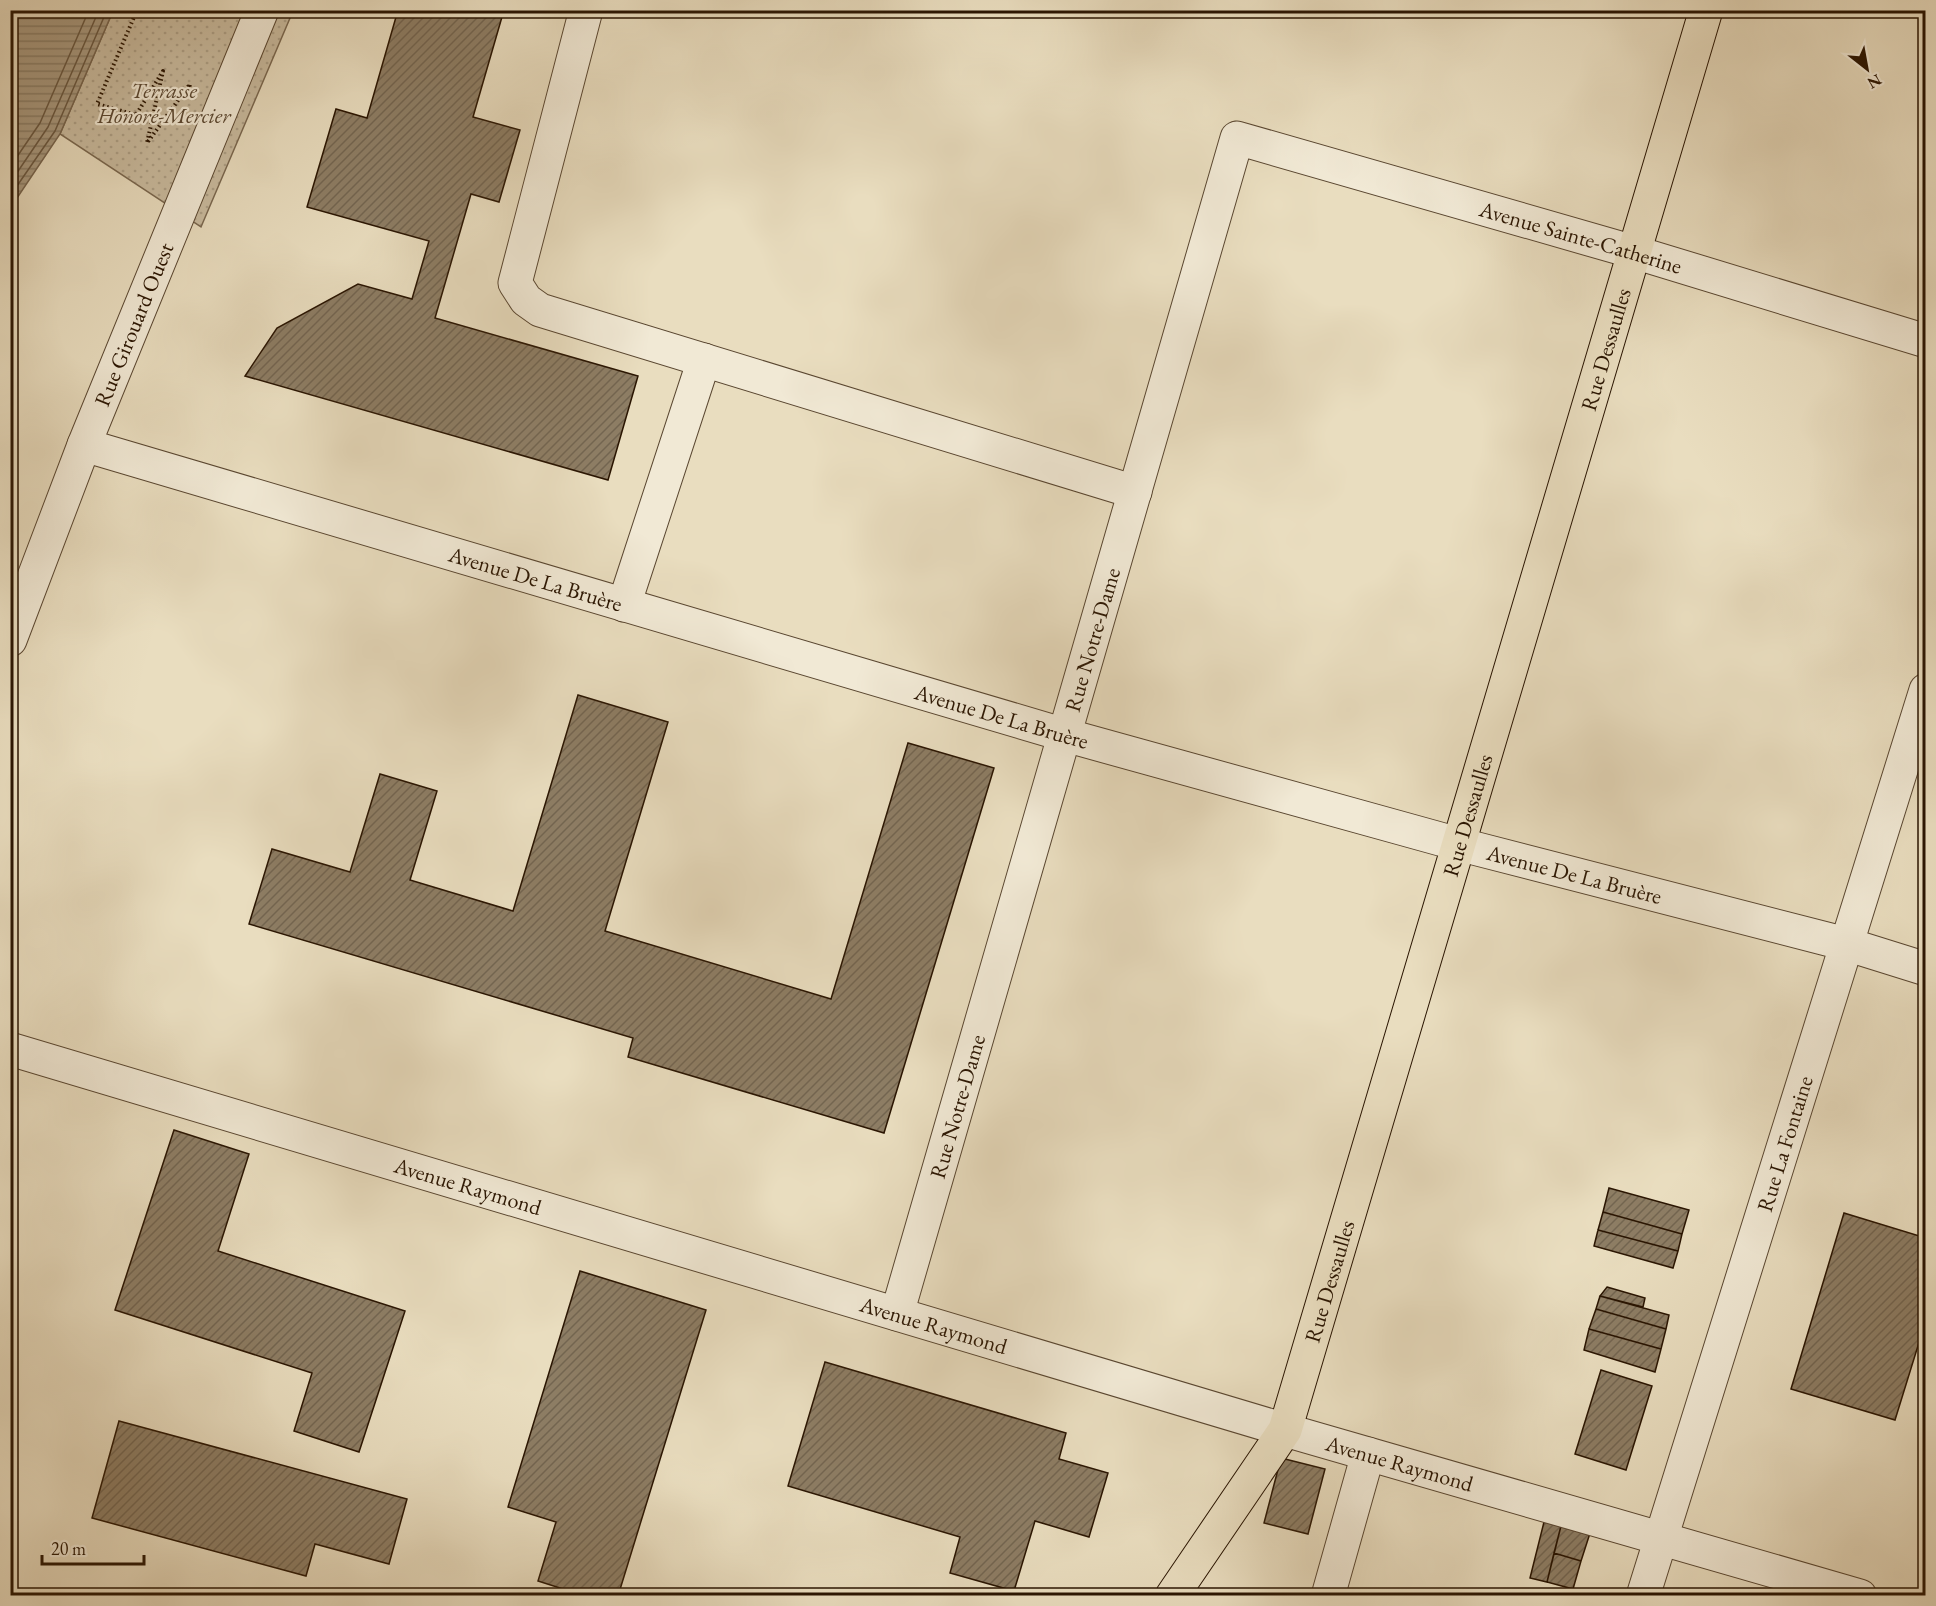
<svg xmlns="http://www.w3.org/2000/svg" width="1936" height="1606" font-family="'EB Garamond',serif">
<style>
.park{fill:url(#park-dots);stroke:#7a6850;stroke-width:1.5}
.water{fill:url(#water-rules);stroke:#76644d;stroke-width:1.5}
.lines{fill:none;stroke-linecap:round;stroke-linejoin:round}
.shore{stroke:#695740;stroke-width:1.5}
.building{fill:url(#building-hatch);stroke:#2a1502;stroke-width:1.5}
.minor-casing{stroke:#5a4731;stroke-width:35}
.major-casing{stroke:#2a1502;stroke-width:35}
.path{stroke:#2a1502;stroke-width:4;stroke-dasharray:1.5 3;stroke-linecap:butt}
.minor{stroke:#f1e9d5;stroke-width:33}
.major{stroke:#e9ddbf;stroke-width:33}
.labels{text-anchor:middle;stroke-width:4.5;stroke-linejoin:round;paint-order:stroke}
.park-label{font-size:22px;font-style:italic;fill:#5a4731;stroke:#f1e9d5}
.street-label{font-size:22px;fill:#2a1502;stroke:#f1e9d5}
</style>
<defs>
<pattern id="park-dots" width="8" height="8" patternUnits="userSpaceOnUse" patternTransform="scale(1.5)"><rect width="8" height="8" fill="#c9bb9f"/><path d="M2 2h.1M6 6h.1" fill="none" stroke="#ada087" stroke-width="1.8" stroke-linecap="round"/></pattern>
<pattern id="water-rules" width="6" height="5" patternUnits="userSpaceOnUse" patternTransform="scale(1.5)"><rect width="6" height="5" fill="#a8997f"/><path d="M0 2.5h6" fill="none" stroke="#897c66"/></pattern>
<pattern id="building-hatch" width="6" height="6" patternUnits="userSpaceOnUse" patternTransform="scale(1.5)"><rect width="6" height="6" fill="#8d7d64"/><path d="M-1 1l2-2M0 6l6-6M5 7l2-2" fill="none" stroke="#736550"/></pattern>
</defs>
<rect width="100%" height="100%" fill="#e9ddbf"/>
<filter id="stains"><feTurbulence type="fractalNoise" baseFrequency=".00333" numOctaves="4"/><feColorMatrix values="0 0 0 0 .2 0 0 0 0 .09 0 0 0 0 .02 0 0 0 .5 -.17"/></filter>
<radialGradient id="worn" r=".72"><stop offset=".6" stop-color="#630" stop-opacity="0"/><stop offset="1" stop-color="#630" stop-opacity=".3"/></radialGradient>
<!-- park -->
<path class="park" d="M113,11H293L201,227L60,134Z"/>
<!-- water -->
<path class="water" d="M11,10L113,11L60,134L11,207Z"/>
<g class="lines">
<!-- shore -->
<path class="shore" d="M10,167L40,123L89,10
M10,183L48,127L99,10
M10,196L55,131L107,10"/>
</g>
<!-- building -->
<path class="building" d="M398,10H504L473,117L520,130L499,202L471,194L435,318L638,376L608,480L245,376L277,328L358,284L412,299L429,241L307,207L336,109L367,118Z
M578,695L668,722L605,931L831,999L908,743L994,768L884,1133L628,1057L633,1038L249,924L272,849L350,872L380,774L437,791L410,880L513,911Z
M174,1130L249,1154L218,1251L405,1311L359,1452L294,1431L312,1373L115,1310Z
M1609,1188L1689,1210L1682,1234L1603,1212Z
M1603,1212L1682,1234L1678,1251L1598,1230Z
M1844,1213L1926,1238V1320L1895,1420L1791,1389Z
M1598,1230L1678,1251L1673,1268L1594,1246Z
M580,1271L706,1310L618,1596H585L538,1581L556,1522L508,1507Z
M1607,1287L1645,1298L1643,1307L1600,1296Z
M1600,1296L1669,1315L1666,1329L1596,1309Z
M1596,1309L1666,1329L1661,1349L1589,1329Z
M1589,1329L1661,1349L1655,1372L1584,1350Z
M825,1362L1066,1433L1059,1459L1108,1473L1089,1537L1035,1521L1014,1591L950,1573L960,1537L788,1486Z
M1601,1370L1652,1386L1626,1470L1575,1454Z
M119,1421L407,1499L389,1564L315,1544L306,1576L92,1518Z
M1281,1458L1325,1469L1308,1534L1264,1523Z
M1545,1518L1562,1522L1547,1582L1530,1578Z
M1562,1522L1591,1530L1581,1561L1554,1553Z
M1554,1553L1581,1561L1573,1589L1547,1582Z"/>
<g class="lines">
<defs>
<g id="minor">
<path d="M586,10L515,283L526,300L540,310L1135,492"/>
<path id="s1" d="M84,445L1065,735L1458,844L1846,944L1926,969"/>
<path d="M624,605L704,360"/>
<path id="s2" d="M10,640L84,445L262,10"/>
<path id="s3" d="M10,1049L1285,1430L1860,1596"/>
<path id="s4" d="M897,1314L1237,138L1634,252L1926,341"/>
<path d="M1328,1596L1368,1454"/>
<path id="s5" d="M1643,1596L1926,690"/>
</g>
<g id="major">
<path id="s6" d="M1172,1596L1285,1430L1706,10"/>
</g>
</defs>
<!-- minor casing -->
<use href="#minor" class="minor-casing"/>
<!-- major casing -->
<use href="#major" class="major-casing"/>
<!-- path -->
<path class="path" d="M137,10L97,104L136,115L163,71L147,143L190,84L188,95"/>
<!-- minor -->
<use href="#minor" class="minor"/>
<!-- major -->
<use href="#major" class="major"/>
</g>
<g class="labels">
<!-- park labels -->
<g class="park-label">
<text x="164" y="98">Terrasse<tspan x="164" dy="25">Honoré-Mercier</tspan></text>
</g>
<!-- street labels -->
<g class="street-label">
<text dy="8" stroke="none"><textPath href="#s4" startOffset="1582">Avenue Sainte-Catherine</textPath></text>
<text dy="8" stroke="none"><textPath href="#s2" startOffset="339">Rue Girouard Ouest</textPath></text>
<text dy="8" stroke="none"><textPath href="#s6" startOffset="1328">Rue Dessaulles</textPath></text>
<text dy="8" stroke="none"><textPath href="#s1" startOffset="471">Avenue De La Bruère</textPath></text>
<text dy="8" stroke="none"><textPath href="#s4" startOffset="702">Rue Notre-Dame</textPath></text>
<text dy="8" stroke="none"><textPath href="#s1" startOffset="957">Avenue De La Bruère</textPath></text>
<text dy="8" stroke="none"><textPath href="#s6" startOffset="842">Rue Dessaulles</textPath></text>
<text dy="8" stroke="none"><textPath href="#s1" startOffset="1551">Avenue De La Bruère</textPath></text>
<text dy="8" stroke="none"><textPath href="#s4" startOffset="216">Rue Notre-Dame</textPath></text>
<text dy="8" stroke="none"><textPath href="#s5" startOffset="474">Rue La Fontaine</textPath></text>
<text dy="8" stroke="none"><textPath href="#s3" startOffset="478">Avenue Raymond</textPath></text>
<text dy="8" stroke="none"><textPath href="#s6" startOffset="356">Rue Dessaulles</textPath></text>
<text dy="8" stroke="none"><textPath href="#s3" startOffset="964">Avenue Raymond</textPath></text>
<text dy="8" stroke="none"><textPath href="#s3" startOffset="1450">Avenue Raymond</textPath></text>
</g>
</g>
<!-- margin -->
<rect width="1936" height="1606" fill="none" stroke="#e9ddbf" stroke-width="36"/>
<rect x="12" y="12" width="1912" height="1582" fill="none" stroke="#2a1502" stroke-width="3"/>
<rect x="18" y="18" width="1900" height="1570" fill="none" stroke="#2a1502" stroke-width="1.5"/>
<!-- north arrow -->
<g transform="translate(1867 69) rotate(149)" stroke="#f1e9d5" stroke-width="4.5" paint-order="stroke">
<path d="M0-4.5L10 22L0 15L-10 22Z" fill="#2a1502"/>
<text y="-9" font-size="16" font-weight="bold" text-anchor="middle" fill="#2a1502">N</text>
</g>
<!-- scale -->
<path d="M42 1555v9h102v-9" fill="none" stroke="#2a1502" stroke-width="3"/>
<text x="51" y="1555" font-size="18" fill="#2a1502" stroke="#f1e9d5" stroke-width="4.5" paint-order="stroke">20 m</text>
<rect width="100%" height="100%" filter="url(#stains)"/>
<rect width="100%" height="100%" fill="url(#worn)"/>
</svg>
